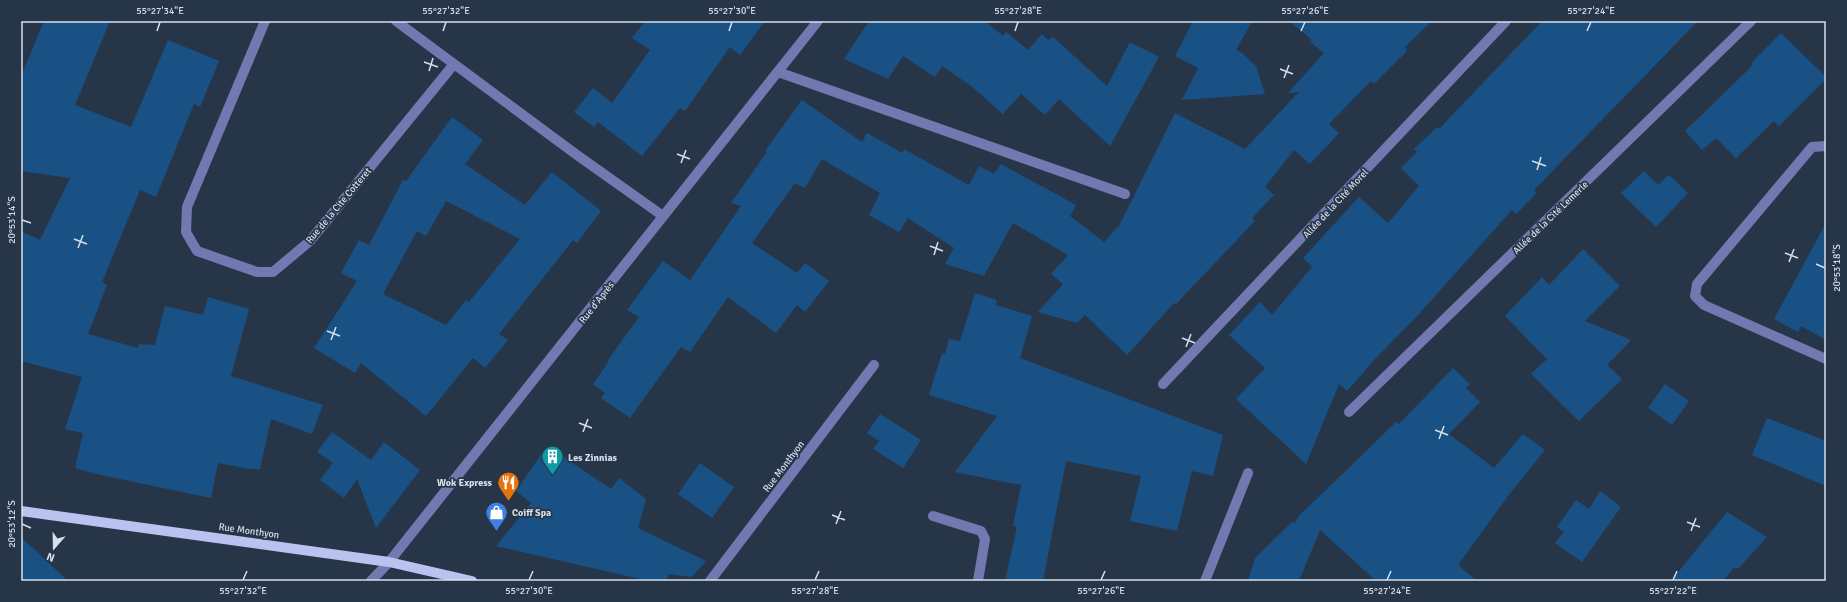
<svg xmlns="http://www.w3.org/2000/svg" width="1847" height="602" font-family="Signika,sans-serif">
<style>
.building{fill:#1a5185;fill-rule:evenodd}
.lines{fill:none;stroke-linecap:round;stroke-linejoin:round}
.minor{stroke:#7278b0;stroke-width:10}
.major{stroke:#bcc2ef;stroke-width:10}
.ticks{fill:none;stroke:#d5dfeb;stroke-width:1.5}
.labels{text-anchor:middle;stroke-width:3.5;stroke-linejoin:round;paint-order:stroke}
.street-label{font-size:10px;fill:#d5dfeb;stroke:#263648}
.poi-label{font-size:10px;font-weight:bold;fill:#d5dfeb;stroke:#263648;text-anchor:start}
.neatline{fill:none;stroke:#d5dfeb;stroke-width:1.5}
.ticks-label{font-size:10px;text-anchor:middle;fill:#d5dfeb}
</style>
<rect width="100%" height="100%" fill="#263648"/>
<!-- building -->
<path class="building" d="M44,21H110L75,105L131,127L168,40L219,61L200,107L194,104L156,197L140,190L102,282L107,285L88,334L138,348L139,344L155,345L165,306L203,315L208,297L249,309L231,376L323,405L312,434L271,419L260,469H250L218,463L211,498L96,474L75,468L83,433L65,429L82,377L21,361V231L40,240L70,178L21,171V76Z
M645,21H765L740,55L730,47L685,111L680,108L642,156L598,122L594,127L574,112L593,88L612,103L650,50L632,38Z
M869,21H985L1003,36L1006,32L1028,50L1042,34L1048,40L1053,37L1107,86L1130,42L1159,57L1110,146L1059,99L1045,115L1021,94L1003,114L971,86L942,66L935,77L903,56L888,79L844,59Z
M1193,21H1252L1236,50L1242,53L1256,66L1265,94L1182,100L1198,68L1175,56Z
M1289,21H1432L1405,47L1407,51L1374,84L1371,81L1329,124L1339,133L1310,164L1294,150L1265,187L1274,195L1252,218L1255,221L1176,304L1174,303L1127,355L1085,315L1077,323L1038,312L1063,284L1051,274L1068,255L1013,223L984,276L945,264L954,248L908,218L899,232L869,215L880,193L822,159L805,188L795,183L752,243L797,273L805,263L829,281L805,312L797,305L776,333L728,297L690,352L681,347L630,418L601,398L605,393L593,384L609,361L608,360L639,317L627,310L663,261L690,280L741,206L731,203L767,152L765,151L802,100L862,142L867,133L902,153L904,149L969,185L979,166L994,174L1001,164L1076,205L1070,216L1104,242L1117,227L1118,228L1175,113L1245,149L1299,92L1288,93L1324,53L1310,42L1312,40Z
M1542,21H1698L1534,190L1537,193L1516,214L1512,210L1419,314L1376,358L1347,391L1339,384L1306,464L1236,399L1265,368L1229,335L1260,302L1272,315L1312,267L1303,258L1359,197L1388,223L1419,186L1401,168L1417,152L1414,149L1437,127L1439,129Z
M1781,33L1826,77V79L1779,126L1774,121L1736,158L1716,138L1702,150L1685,131L1753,65L1751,63Z
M452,117L483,140L465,164L525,205L552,172L601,211L577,243L573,240L499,334L508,340L485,368L473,358L426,416L361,363L355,373L314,348L357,281L341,273L359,240L369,245L403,180L406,181ZM446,201L520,239L469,302L466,300L446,325L383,294L417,231L426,236Z
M1644,171L1658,185L1669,175L1688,193L1656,227L1621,193Z
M1826,223V340L1801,326L1798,332L1774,319Z
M1583,249L1620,286L1585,321L1631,340L1607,365L1622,379L1579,421L1531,374L1547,359L1505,316L1542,277L1549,285Z
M975,293L997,300L996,305L1032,316L1020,358L1223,435L1213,476L1192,471L1177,531L1130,521L1141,476L1066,461L1043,581H1005L1017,527L1013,526L1021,485L955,472L997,416L929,395L942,353L945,354L949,339L960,341Z
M1453,368L1470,384L1466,388L1480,402L1449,434L1494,468L1523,434L1545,450L1508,496L1458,565L1477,581H1376L1320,530L1299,581H1248L1255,558L1292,522L1295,523L1298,517L1396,422L1399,424Z
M1665,384L1689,401L1672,425L1648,408Z
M880,414L921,440L903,468L873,449L879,441L867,433Z
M1767,418L1826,441V486L1752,455Z
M332,432L371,460L384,442L420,470L376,528L357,479L344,498L320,480L333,463L317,452Z
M547,446L611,489L619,478L646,499L638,528L706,561L692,577L668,574L667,581H649L496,546L531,503L516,491Z
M700,463L734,487L712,518L678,494Z
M1600,491L1621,507L1582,562L1555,543L1564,532L1557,527L1576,500L1589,509Z
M1727,512L1767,537L1738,569L1734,567L1723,581H1671Z
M21,537L68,581H21Z"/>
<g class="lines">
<!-- minor -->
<path class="minor" d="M265,21L187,207L186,232L197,251L257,272H273L310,241L454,64
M396,21L577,155L663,216
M778,72L1125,194
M1826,146L1812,147L1697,284L1695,296L1704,305L1826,359
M1163,384L1506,21
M1349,412L1751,21
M933,516L981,531L985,539L978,581
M371,581L389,562L818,21
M710,581L874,365
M1205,581L1248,473"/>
<!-- major -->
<path class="major" d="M21,511L389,562L472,581"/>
</g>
<!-- ticks -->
<path class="ticks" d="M157,31L160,22M443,31L446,22M729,31L732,22M1015,31L1018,22M1301,31L1305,22M1587,31L1591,22M424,62L438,67M1280,69L1293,74M429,71L433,58M1284,78L1289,65M677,154L690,159M1532,161L1546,166M681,163L686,150M1537,170L1541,157M22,220L31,223M74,239L87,244M930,246L943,251M78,248L83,235M1785,253L1798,258M934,255L938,242M1789,262L1794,249M1816,264L1825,268M327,331L340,336M1182,338L1195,343M331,340L336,327M1186,347L1191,334M579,423L592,428M1435,430L1448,435M583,432L588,419M1439,439L1444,426M832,515L845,520M1687,522L1700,527M22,524L31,528M836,524L841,511M1691,531L1696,518M243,580L247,571M529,580L533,571M815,580L819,571M1101,580L1105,571M1387,580L1391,571M1673,580L1677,571"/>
<!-- icons -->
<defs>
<symbol id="building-pin" viewBox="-11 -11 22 30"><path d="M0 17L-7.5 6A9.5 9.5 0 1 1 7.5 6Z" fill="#0f9aa8" stroke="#263648"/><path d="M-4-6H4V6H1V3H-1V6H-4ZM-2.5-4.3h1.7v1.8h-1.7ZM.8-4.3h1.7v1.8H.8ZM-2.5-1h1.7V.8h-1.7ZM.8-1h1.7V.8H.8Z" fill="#fff"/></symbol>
<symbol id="restaurant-pin" viewBox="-11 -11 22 30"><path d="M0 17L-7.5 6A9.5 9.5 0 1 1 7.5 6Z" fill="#e8710a" stroke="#263648"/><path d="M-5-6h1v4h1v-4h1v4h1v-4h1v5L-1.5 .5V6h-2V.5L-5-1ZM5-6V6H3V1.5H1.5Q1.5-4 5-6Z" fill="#fff"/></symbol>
<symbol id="shop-pin" viewBox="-11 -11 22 30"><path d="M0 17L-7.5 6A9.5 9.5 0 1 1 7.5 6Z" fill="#3f7fe0" stroke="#263648"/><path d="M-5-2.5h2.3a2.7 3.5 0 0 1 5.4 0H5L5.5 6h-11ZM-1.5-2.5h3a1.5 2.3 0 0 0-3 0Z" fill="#fff"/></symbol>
</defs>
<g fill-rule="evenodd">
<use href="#building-pin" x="540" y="444" width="25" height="34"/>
<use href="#restaurant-pin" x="496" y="470" width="25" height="34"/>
<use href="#shop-pin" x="484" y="500" width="25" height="34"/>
</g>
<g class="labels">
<!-- street labels -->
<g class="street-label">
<text transform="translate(1335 203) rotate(-47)" y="4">Allée de la Cité Morel</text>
<text transform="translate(338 205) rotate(-50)" y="4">Rue de la Cite Cotteret</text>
<text transform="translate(1550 217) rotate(-44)" y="4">Allée de la Cité Lemerle</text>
<text transform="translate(596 302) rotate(-52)" y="4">Rue d'Après</text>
<text transform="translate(783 466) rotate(-53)" y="4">Rue Monthyon</text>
<text transform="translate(249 530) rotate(8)" y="4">Rue Monthyon</text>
</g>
<!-- poi labels -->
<g class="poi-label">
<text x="568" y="461">Les Zinnias</text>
<text x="492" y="486" text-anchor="end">Wok Express</text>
<text x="512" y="516">Coiff Spa</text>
</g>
</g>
<!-- border -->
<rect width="1847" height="602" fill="none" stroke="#263648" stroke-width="44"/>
<!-- north arrow -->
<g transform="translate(54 548) rotate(200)" stroke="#263648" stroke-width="3" paint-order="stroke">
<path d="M0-3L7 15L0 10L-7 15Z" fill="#d5dfeb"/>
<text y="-6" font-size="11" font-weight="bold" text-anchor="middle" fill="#d5dfeb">N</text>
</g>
<rect x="22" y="22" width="1803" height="558" class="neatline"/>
<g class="ticks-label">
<text x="160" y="14">55°27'34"E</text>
<text x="446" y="14">55°27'32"E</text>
<text x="732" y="14">55°27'30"E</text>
<text x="1018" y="14">55°27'28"E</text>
<text x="1305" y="14">55°27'26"E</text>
<text x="1591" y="14">55°27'24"E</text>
<text transform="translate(11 220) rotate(-90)" y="4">20°53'14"S</text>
<text transform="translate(1836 268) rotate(-90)" y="4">20°53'18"S</text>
<text transform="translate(11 524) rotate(-90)" y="4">20°53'12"S</text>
<text x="243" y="594">55°27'32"E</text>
<text x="529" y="594">55°27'30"E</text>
<text x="815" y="594">55°27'28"E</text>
<text x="1101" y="594">55°27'26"E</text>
<text x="1387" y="594">55°27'24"E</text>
<text x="1673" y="594">55°27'22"E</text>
</g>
</svg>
